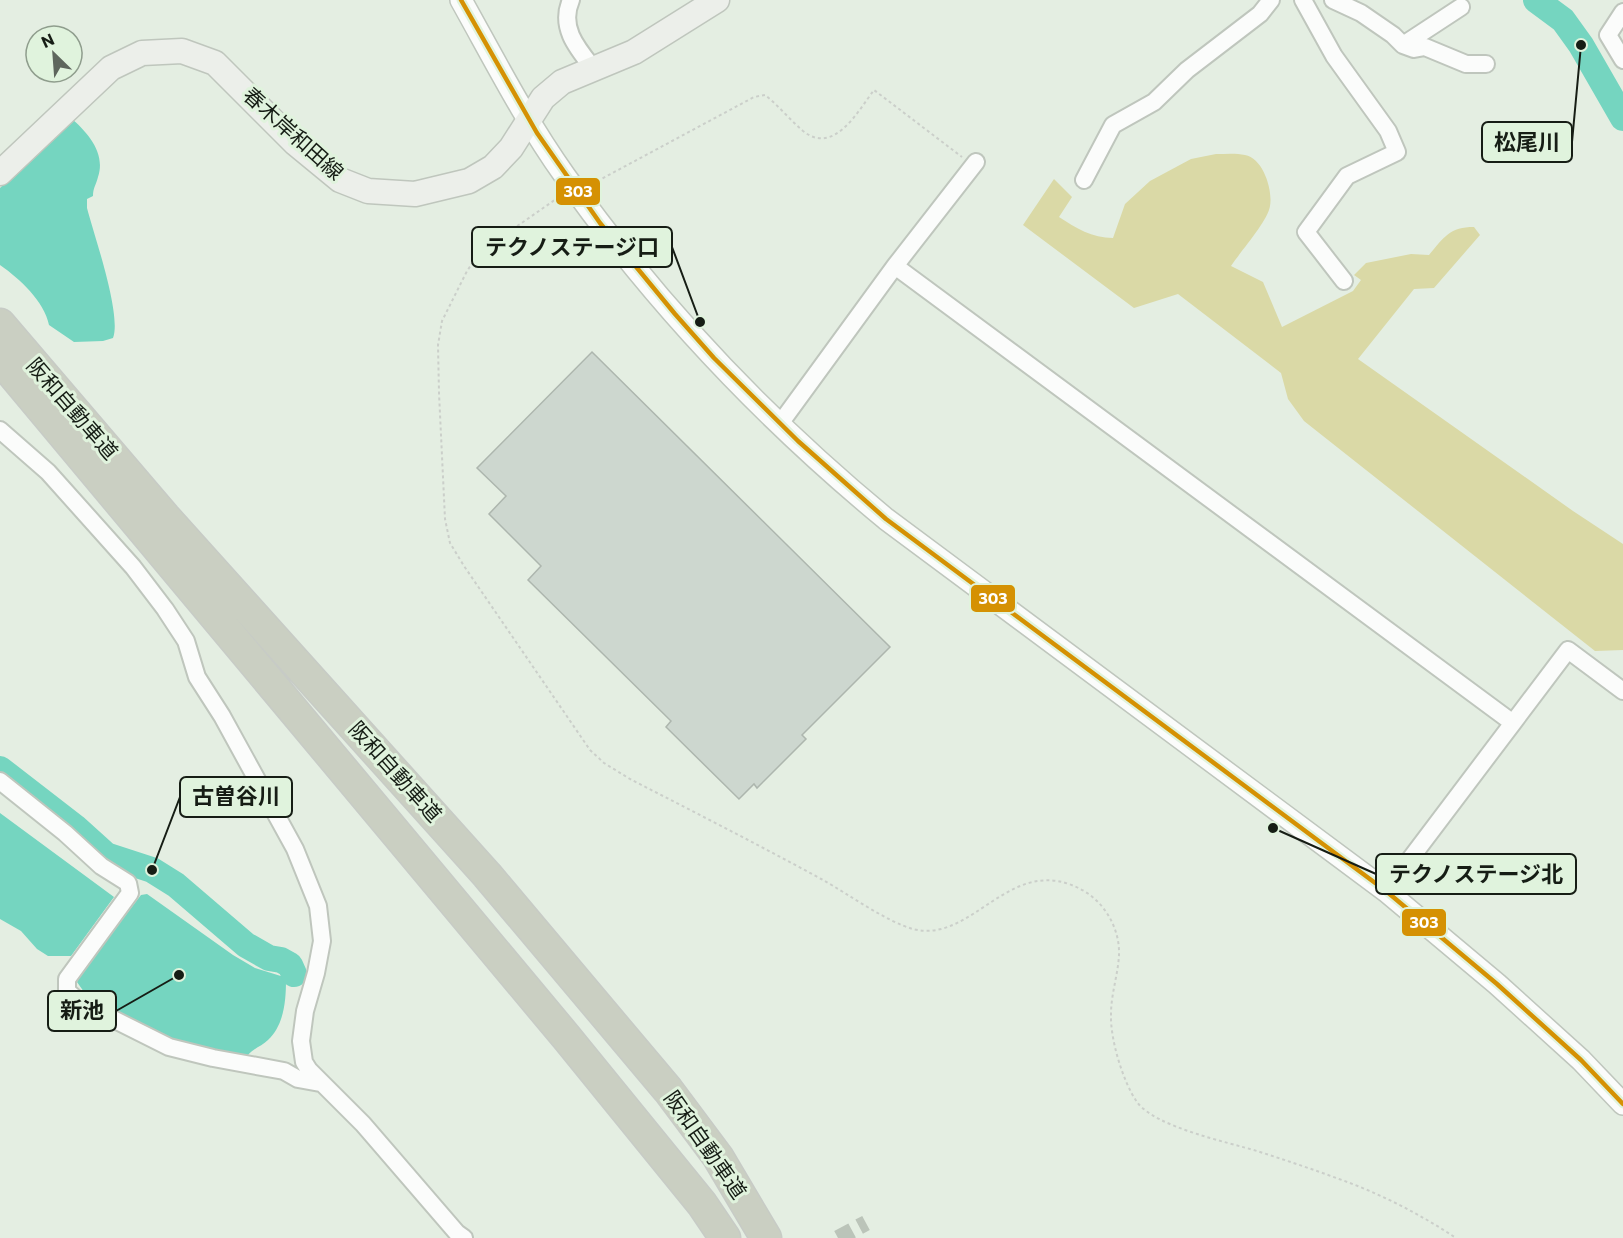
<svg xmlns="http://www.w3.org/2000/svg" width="1623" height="1238" font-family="Commissioner,'Noto Sans JP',sans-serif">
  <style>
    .green { fill: #dad9a6 }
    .water { fill: #75d5c0 }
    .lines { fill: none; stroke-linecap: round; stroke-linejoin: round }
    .river { stroke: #75d5c0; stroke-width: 26 }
    .building { fill: #cdd7cf; stroke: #adb6ae; stroke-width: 1.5 }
    .minor-tunnel { stroke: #bbc4b9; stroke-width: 16; stroke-dasharray: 16 8; stroke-linecap: butt }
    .minor-casing { stroke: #bfc6bd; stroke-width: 20 }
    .tertiary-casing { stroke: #bfc6bd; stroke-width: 24 }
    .secondary-casing { stroke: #bfc6bd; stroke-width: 27 }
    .motorway-casing { stroke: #c7cbc6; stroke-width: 33 }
    .path { stroke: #cbcfca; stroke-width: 2; stroke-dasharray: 3 3; stroke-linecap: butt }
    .minor { stroke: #fbfcfb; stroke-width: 16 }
    .tertiary { stroke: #fbfcfb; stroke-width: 21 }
    .secondary { stroke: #ecefea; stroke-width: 24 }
    .motorway { stroke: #cacfc2; stroke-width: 30 }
    .bus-1-casing { stroke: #e0f3dd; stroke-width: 9 }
    .bus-1 { stroke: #d59103; stroke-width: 4.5 }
    .labels { text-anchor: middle; stroke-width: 6; stroke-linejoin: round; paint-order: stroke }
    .street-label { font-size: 21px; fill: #161d15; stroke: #e0f3dd }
    .leader { fill: none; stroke: #161d15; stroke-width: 2 }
    .callout-dot { fill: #161d15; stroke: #e0f3dd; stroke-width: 2 }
    .callout { fill: #e0f3dd; stroke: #161d15; stroke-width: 2 }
    .callout-label { font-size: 22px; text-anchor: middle; font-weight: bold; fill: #161d15 }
    .line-badge { stroke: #e0f3dd; stroke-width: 2 }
    .badge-label { font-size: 16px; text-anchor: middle; font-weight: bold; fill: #fff }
  </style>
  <rect width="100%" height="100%" fill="#e4eee2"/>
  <!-- green -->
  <path class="green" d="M 1216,154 C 1226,154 1236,153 1245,155 C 1263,158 1273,190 1270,206 C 1268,221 1240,252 1231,266 L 1263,282 L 1282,327 L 1353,291 L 1361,280 L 1354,275 L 1366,263 L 1411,254 L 1429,255 C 1444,237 1450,227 1474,227 L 1480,235 L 1434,288 L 1414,289 L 1358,359 L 1573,511 L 1623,544 L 1623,650 L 1595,651 L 1304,421 L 1288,399 L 1281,373 L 1178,294 L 1134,308 L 1023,225 L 1054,179 L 1072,197 L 1059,217 C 1076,228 1092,238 1113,238 L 1125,204 L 1150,181 L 1191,159 Z"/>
  <!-- water -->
  <path class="water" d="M 71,118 C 88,133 106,153 98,177 C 96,185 93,188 93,196 L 87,199 L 87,208 C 94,235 122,315 113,338 L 103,341 L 74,342 L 49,325 C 44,301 20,279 0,265 L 0,188 Z
    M 0,813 L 114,897 L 71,956 L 48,956 L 37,949 L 21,931 L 0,919 Z
    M 147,894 L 233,955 L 255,968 L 284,977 L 286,980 C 286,1001 284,1025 268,1040 C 262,1046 254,1048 248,1055 L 184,1045 L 167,1039 L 91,997 L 84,992 L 77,982 L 81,973 L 141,895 Z"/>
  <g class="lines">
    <!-- river -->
    <path class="river" d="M 1536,0 L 1563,20 L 1581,45 L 1623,118
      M 0,769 L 75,827 L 106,855 L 152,870 L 176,885 L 246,945 L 269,958 L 281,960 L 290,965 L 294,974"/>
  </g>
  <!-- building -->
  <path class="building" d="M 592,352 L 890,647 L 802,735 L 806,739 L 757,788 L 754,784 L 739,799 L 666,727 L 671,721 L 528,580 L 541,566 L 489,514 L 506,496 L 477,468 Z"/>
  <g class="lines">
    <!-- minor-tunnel -->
    <path class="minor-tunnel" d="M 838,1238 L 866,1223"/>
    <!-- minor casing -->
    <g class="minor-casing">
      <path id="minor" d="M 571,0 C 559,27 577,48 593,68
        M 1303,0 L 1334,56 L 1388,131 L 1397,152 L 1347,176 L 1306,232 L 1344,281
        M 1333,0 L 1361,13 L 1393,35 L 1403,45 L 1414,49 L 1425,47 L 1466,64 L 1486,64
        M 1623,12 L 1608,35 L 1623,60
        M 1403,45 L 1461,7
        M 1084,180 L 1113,125 L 1154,102 L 1187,70 L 1260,14 L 1271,0
        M 895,266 L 1513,723
        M 779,425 L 895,266 L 976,162
        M 0,430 L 48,472 L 133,567 L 165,609 L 186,641 L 197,677 L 222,716 L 295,849 L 318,906 L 322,941 L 316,973 L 305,1011 L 301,1041 L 304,1062 L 309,1070 L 363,1124 L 457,1233 L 464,1238
        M 0,781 L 65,833 L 101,866 L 128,883 L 130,893 L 67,979 L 67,991 L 81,1003 L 169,1047 L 213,1058 L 284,1071 L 298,1079 L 320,1083
        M 1386,891 L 1568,650 L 1623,691"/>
    </g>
    <!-- tertiary casing -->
    <g class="tertiary-casing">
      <path id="tertiary" d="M 461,0 C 494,59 525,120 565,176 C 656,304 765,419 886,519 L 1386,891 L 1497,984 L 1581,1060 L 1623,1104"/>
    </g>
    <!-- secondary casing -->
    <g class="secondary-casing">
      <path id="secondary" d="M 0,173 L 111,68 L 142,53 L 182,51 L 215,63 L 295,143 L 340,180 L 368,191 L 415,194 L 469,181 L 493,167 L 511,148 L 543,98 L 562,82 L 634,52 L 717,0"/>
    </g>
    <!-- motorway casing -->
    <g class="motorway-casing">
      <path id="motorway" d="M 0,324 L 165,517 L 487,875 L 668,1090 L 718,1157 L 766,1238
        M 0,359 L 567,1038 L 702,1204 L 725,1238"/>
    </g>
    <!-- path -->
    <path class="path" d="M 592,184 L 754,97 L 765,95 C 779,106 790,120 803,131 C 834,156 858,111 874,90 L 962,157
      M 559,197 L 480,252 L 467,271 L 442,321 L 438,345 L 439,393 L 445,519 L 450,543 L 464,566 L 590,750 L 604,763 L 630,779 C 694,812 759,845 823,880 C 848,894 887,922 913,929 C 974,945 1011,849 1084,891 C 1106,904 1120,930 1119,955 C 1118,975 1111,994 1111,1014 C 1110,1039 1123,1082 1137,1102 C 1155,1127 1227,1142 1257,1151 C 1285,1160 1312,1169 1339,1179 C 1379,1193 1420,1214 1456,1238"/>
    <!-- minor -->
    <use href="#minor" class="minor"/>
    <!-- tertiary -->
    <use href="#tertiary" class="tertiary"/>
    <!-- secondary -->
    <use href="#secondary" class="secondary"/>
    <!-- motorway -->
    <use href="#motorway" class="motorway"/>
    <!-- bus-1 casing -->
    <g class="bus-1-casing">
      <path id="bus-1" d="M 461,0 L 537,133 L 600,223 L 675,314 L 714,358 L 798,441 L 886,519 L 1386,891 L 1497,984 L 1581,1060 L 1623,1104"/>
    </g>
    <!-- bus-1 -->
    <use href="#bus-1" class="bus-1"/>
  </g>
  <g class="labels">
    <!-- street labels -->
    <g class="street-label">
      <text transform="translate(293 134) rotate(42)" y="7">春木岸和田線</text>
      <text transform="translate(72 409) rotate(49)" y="7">阪和自動車道</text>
      <text transform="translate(395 772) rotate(48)" y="7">阪和自動車道</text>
      <text transform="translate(705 1145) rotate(55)" y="7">阪和自動車道</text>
    </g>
  </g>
  <!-- callouts -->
  <path class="leader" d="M1581 45L1572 142M700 322L672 247M152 870L180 797M1273 828L1376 874M179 975L116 1011"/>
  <g class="callout-dot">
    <circle cx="1581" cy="45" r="6"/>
    <circle cx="700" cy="322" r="6"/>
    <circle cx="152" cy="870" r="6"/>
    <circle cx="1273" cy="828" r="6"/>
    <circle cx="179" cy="975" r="6"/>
  </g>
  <g class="callout">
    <rect x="1482" y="122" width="90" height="40" rx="6"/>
    <rect x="472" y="227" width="200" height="40" rx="6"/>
    <rect x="180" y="777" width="112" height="40" rx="6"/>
    <rect x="1376" y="854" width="200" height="40" rx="6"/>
    <rect x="48" y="991" width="68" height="40" rx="6"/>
  </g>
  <g class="callout-label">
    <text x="1527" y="150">松尾川</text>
    <text x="572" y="255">テクノステージ口</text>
    <text x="236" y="804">古曽谷川</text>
    <text x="1476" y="882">テクノステージ北</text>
    <text x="82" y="1018">新池</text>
  </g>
  <g class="line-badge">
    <rect x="555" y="177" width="46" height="29" rx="6" fill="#d59103"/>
    <rect x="970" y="584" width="46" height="29" rx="6" fill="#d59103"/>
    <rect x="1401" y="908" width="46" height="29" rx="6" fill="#d59103"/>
  </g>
  <g class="badge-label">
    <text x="578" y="197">303</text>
    <text x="993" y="604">303</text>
    <text x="1424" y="928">303</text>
  </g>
  <!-- north arrow -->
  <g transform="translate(54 54) rotate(335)"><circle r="28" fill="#e0f3dd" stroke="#8f9d8d" stroke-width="1.5"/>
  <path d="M0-4.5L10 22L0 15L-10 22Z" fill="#5e665d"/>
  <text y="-9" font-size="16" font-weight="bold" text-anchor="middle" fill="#161d15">N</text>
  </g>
</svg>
